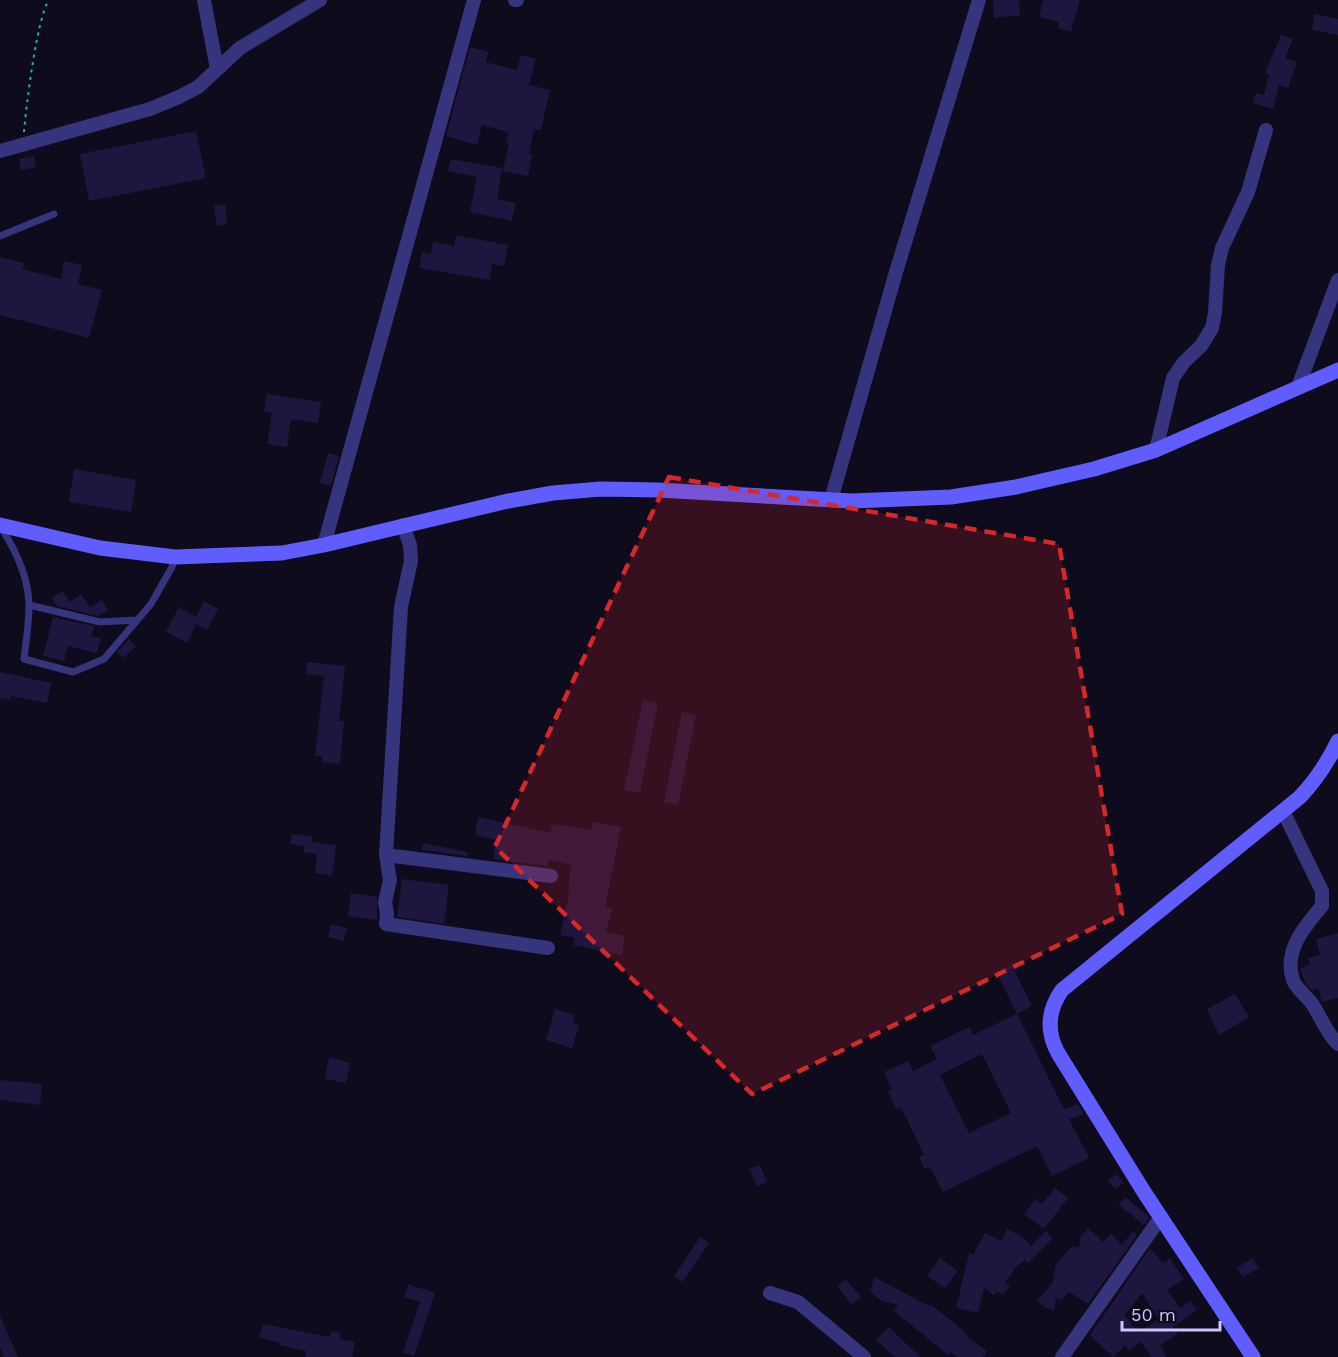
<svg xmlns="http://www.w3.org/2000/svg" width="1338" height="1357" font-family="'Work Sans',sans-serif">
  <style>
    .building { fill: #1e163e; fill-rule: evenodd }
    .lines { fill: none; stroke-linecap: round; stroke-linejoin: round }
    .path { stroke: #29b0a7; stroke-width: 2; stroke-dasharray: 3 4.5; stroke-linecap: butt }
    .lane { stroke: #36347d; stroke-width: 7 }
    .street { stroke: #36347d; stroke-width: 14 }
    .secondary { stroke: #605dff; stroke-width: 15 }
    .marked { fill: #d62828; fill-opacity: 0.2; stroke: #d62828; stroke-width: 4.5; stroke-dasharray: 12 8; stroke-linejoin: round }
  </style>
  <rect width="100%" height="100%" fill="#0e0b1c"/>
  <!-- building -->
  <path class="building" d="M 993,0 L 1019,0 L 1020,15 L 994,18 Z
    M 1043,0 L 1080,0 L 1071,32 L 1058,28 L 1059,22 L 1039,17 Z
    M 1315,14 L 1338,19 L 1338,35 L 1312,30 Z
    M 1281,35 L 1293,39 L 1285,58 L 1297,62 L 1288,88 L 1279,85 L 1273,109 L 1253,103 L 1256,93 L 1264,95 L 1269,75 L 1265,73 Z
    M 470,47 L 488,52 L 486,62 L 517,70 L 521,55 L 536,59 L 529,85 L 550,90 L 541,130 L 534,129 L 529,154 L 532,155 L 528,176 L 503,171 L 509,143 L 506,143 L 508,132 L 482,125 L 477,145 L 446,136 Z
    M 196,131 L 206,178 L 89,201 L 80,154 Z
    M 34,156 L 36,167 L 21,170 L 19,159 Z
    M 451,159 L 502,168 L 497,199 L 516,203 L 512,221 L 470,212 L 477,177 L 448,171 Z
    M 225,204 L 227,224 L 217,226 L 214,206 Z
    M 456,235 L 508,245 L 504,266 L 492,264 L 490,280 L 419,268 L 422,252 L 431,254 L 433,242 L 454,246 Z
    M 0,257 L 24,263 L 22,269 L 61,279 L 64,261 L 82,265 L 78,284 L 102,290 L 89,338 L 0,315 Z
    M 267,394 L 321,402 L 318,423 L 291,419 L 287,447 L 267,444 L 272,413 L 264,412 Z
    M 328,453 L 339,456 L 331,486 L 320,483 Z
    M 74,469 L 136,480 L 131,512 L 69,502 Z
    M 63,591 L 69,602 L 81,594 L 90,607 L 102,600 L 108,610 L 98,616 L 56,606 L 52,597 Z
    M 204,601 L 218,609 L 207,630 L 196,624 L 187,643 L 166,632 L 179,607 L 196,617 Z
    M 53,617 L 94,626 L 91,636 L 101,638 L 97,653 L 68,646 L 64,661 L 43,656 Z
    M 129,639 L 136,647 L 123,658 L 117,652 Z
    M 307,662 L 345,666 L 339,721 L 344,721 L 340,764 L 322,762 L 322,756 L 315,756 L 324,676 L 306,674 Z
    M 0,672 L 51,683 L 47,703 L 11,696 L 10,700 L 0,698 Z
    M 643,700 L 658,703 L 640,793 L 624,790 Z
    M 682,712 L 696,715 L 678,805 L 664,802 Z
    M 478,817 L 550,833 L 552,824 L 592,830 L 593,822 L 621,827 L 605,907 L 612,908 L 606,932 L 625,936 L 622,955 L 573,945 L 575,938 L 560,935 L 570,891 L 568,891 L 571,865 L 549,860 L 548,866 L 493,859 L 496,840 L 475,835 Z
    M 292,834 L 313,836 L 312,842 L 336,845 L 332,876 L 315,873 L 317,854 L 303,852 L 304,846 L 290,844 Z
    M 423,843 L 468,852 L 467,856 L 422,850 Z
    M 402,879 L 449,885 L 444,924 L 397,917 Z
    M 351,893 L 377,897 L 377,920 L 348,916 Z
    M 331,924 L 347,928 L 344,941 L 328,937 Z
    M 1338,933 L 1338,998 L 1322,1002 L 1318,988 L 1312,990 L 1306,984 L 1300,969 L 1310,965 L 1308,958 L 1320,955 L 1316,939 Z
    M 1012,966 L 1032,1006 L 1017,1014 L 997,973 Z
    M 1235,994 L 1249,1017 L 1219,1035 L 1207,1009 Z
    M 555,1009 L 575,1015 L 573,1023 L 579,1025 L 572,1048 L 546,1040 Z
    M 1017,1014 L 1064,1109 L 1078,1104 L 1084,1114 L 1069,1119 L 1089,1158 L 1052,1176 L 1037,1146 L 943,1192 L 930,1167 L 925,1169 L 919,1157 L 924,1155 L 901,1107 L 896,1109 L 888,1091 L 892,1090 L 884,1072 L 908,1061 L 913,1071 L 937,1059 L 930,1046 L 969,1027 L 973,1035 ZM 982,1054 L 1011,1113 L 969,1133 L 940,1075 Z
    M 329,1057 L 350,1063 L 346,1083 L 325,1079 Z
    M 0,1080 L 42,1084 L 40,1105 L 0,1100 Z
    M 760,1165 L 767,1182 L 757,1186 L 749,1169 Z
    M 1117,1174 L 1124,1183 L 1115,1189 L 1108,1181 Z
    M 1055,1188 L 1068,1198 L 1044,1229 L 1024,1214 L 1036,1199 L 1042,1204 Z
    M 1125,1197 L 1147,1215 L 1149,1218 L 1144,1225 L 1119,1205 Z
    M 1088,1228 L 1103,1242 L 1111,1234 L 1122,1245 L 1133,1231 L 1137,1235 L 1088,1304 L 1069,1292 L 1062,1300 L 1056,1298 L 1054,1310 L 1045,1308 L 1037,1301 L 1052,1284 L 1056,1264 L 1072,1246 L 1079,1248 L 1081,1236 Z
    M 1007,1229 L 1023,1237 L 1031,1246 L 1046,1231 L 1053,1238 L 1028,1263 L 1025,1260 L 1016,1267 L 1005,1283 L 1010,1286 L 1003,1295 L 997,1291 L 994,1295 L 984,1288 L 978,1313 L 956,1308 L 969,1253 L 973,1255 L 985,1233 L 1001,1241 Z
    M 700,1237 L 709,1243 L 683,1282 L 674,1276 Z
    M 1150,1248 L 1163,1263 L 1170,1258 L 1184,1279 L 1167,1290 L 1180,1308 L 1190,1301 L 1197,1310 L 1173,1327 L 1178,1333 L 1160,1346 L 1167,1357 L 1152,1357 L 1141,1342 L 1129,1350 L 1125,1345 L 1113,1357 L 1090,1335 ZM 1142,1293 L 1159,1319 L 1138,1333 L 1125,1315 Z
    M 940,1258 L 958,1271 L 945,1288 L 927,1276 Z
    M 1252,1258 L 1259,1268 L 1243,1277 L 1237,1268 Z
    M 874,1277 L 929,1306 L 930,1304 L 953,1322 L 967,1334 L 966,1336 L 987,1351 L 983,1357 L 957,1357 L 951,1352 L 948,1355 L 894,1311 L 898,1305 L 882,1301 L 870,1292 Z
    M 846,1279 L 861,1297 L 852,1305 L 837,1286 Z
    M 408,1284 L 435,1293 L 414,1356 L 403,1352 L 420,1302 L 404,1297 Z
    M 0,1316 L 18,1357 L 4,1357 L 0,1347 Z
    M 263,1324 L 330,1337 L 331,1331 L 341,1333 L 340,1339 L 355,1342 L 352,1357 L 306,1357 L 306,1351 L 279,1345 L 280,1343 L 259,1337 Z
    M 889,1327 L 920,1357 L 895,1357 L 876,1340 Z"/>
  <g class="lines">
    <!-- path -->
    <path class="path" d="M 24,132 C 26,107 37,17 49,0"/>
    <!-- lane -->
    <path class="lane" d="M 0,236 L 54,214
      M 0,526 C 15,549 29,578 29,606 C 29,624 26,641 24,659 L 73,672 L 104,659 L 151,604 L 172,567 L 175,557
      M 29,605 L 100,622 L 137,620"/>
    <!-- street -->
    <path class="street" d="M 204,0 L 217,69
      M 515,0 L 517,0
      M 0,151 L 150,109 L 179,97 L 198,87 L 240,48 L 320,0
      M 1298,387 L 1338,280
      M 1156,450 L 1173,378 L 1184,362 L 1201,346 L 1212,328 L 1215,313 L 1218,265 L 1222,248 L 1248,192 L 1266,130
      M 831,500 L 896,272 L 979,0
      M 403,525 L 410,545 L 411,561 L 401,607 L 386,855 L 551,876
      M 324,545 L 474,0
      M 1283,811 L 1322,891 L 1322,906 C 1305,926 1283,951 1293,980 C 1296,989 1308,997 1313,1005 C 1321,1018 1328,1035 1338,1044
      M 386,855 L 390,880 L 385,902 L 387,914 L 386,924 L 548,948
      M 770,1293 L 798,1302 L 864,1357
      M 1062,1357 L 1161,1217"/>
    <!-- secondary -->
    <path class="secondary" d="M 0,525 L 100,548 L 175,557 L 282,553 L 324,545 L 508,501 L 553,493 L 601,489 L 658,490 L 852,501 L 951,497 L 1016,487 L 1094,469 L 1156,450 L 1338,370
      M 1253,1357 L 1144,1192 L 1058,1053 C 1046,1031 1048,1010 1062,990 L 1300,797 C 1316,780 1328,762 1338,741"/>
  </g>
  <!-- marked area -->
  <path class="marked" d="M 669,477 L 1059,544 L 1122,914 L 752,1094 L 495,847 Z"/>
  <!-- scale -->
  <path d="M1122 1321v9h98v-9" fill="none" stroke="#ccc6ff" stroke-width="3"/>
  <text x="1131" y="1321" font-size="18" fill="#ccc6ff" stroke="#0e0b1c" stroke-width="4.5" paint-order="stroke">50 m</text>
</svg>
